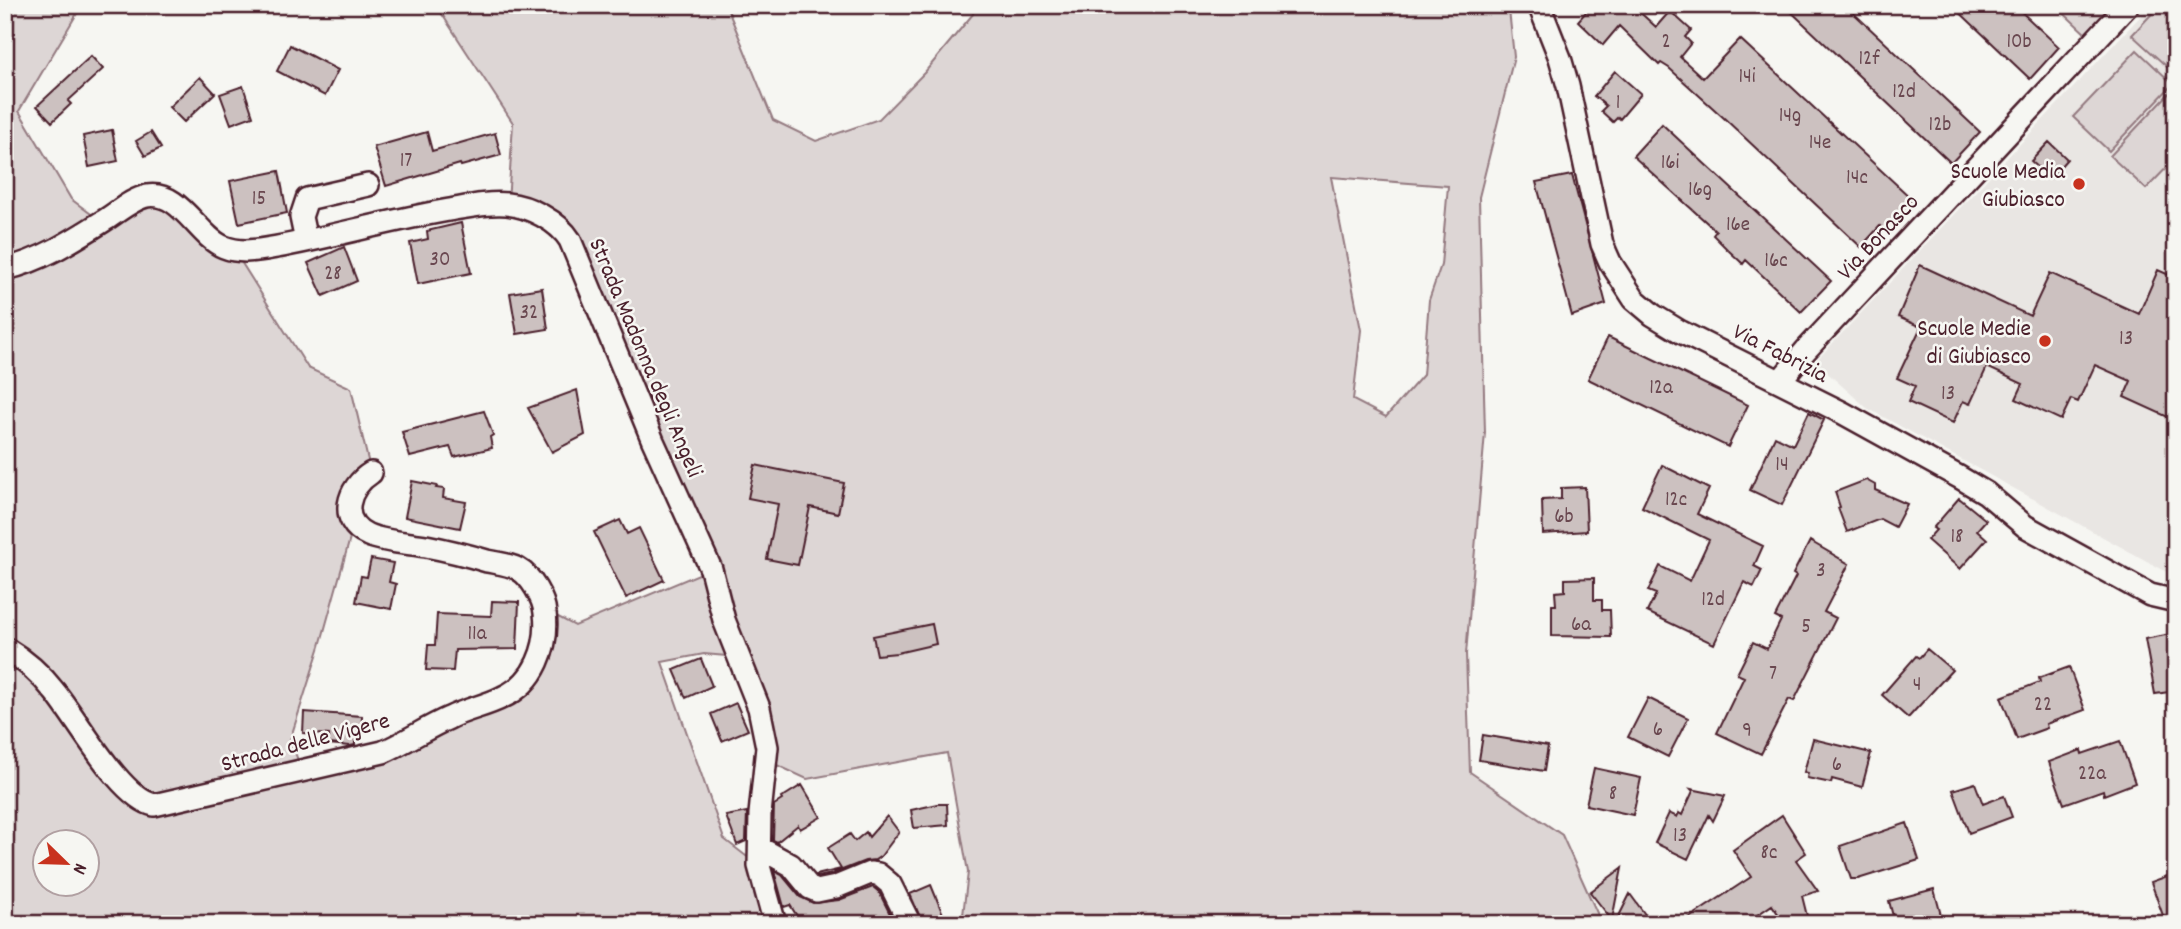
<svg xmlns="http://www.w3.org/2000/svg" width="2181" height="929" font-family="Dekko,sans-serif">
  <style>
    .built { fill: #e9e6e3 }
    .green { fill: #ddd6d5; stroke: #947a80; stroke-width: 2; fill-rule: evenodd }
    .building { fill: #ccc1c0; stroke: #4a1f2b; stroke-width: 2 }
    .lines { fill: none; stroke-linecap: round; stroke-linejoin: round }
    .minor-casing { stroke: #4a1f2b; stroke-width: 26 }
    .minor { stroke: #f6f6f2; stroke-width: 21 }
    .poi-dot { fill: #c8321e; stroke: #f6f6f2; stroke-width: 2.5 }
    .labels { text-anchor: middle; stroke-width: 5; stroke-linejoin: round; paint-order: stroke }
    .number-label { font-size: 21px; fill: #6a4850 }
    .poi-label { font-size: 24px; fill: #4a1f2b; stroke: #f6f6f2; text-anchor: end }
    .street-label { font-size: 24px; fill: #4a1f2b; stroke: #f6f6f2 }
  </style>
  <rect width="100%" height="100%" fill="#f6f6f2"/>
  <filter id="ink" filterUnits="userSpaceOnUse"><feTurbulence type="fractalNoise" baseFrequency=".0143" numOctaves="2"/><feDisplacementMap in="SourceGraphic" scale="14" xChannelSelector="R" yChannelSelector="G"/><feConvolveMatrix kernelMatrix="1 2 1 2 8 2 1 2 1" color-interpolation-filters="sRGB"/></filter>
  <g filter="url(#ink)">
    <!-- built -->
    <path class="built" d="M 2151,5 L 2176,5 L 2176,577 L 1867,408 L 1815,362 Z"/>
    <!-- green -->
    <path class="green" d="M 5,5 L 82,5 L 19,111 L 71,199 L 102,222 L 145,196 L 233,249 L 308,368 L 351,388 L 371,473 L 362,478 L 354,524 L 320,646 L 290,740 L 302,770 L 364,757 L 521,686 L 545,610 L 575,626 L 711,569 L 570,240 L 508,204 L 513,123 L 436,5 L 726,5 L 773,120 L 816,141 L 879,119 L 925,72 L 973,14 L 975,5 L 1502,5 L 1509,10 L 1514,57 L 1479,197 L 1485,433 L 1466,654 L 1470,772 L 1562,835 L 1602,924 L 962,924 L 968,872 L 947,753 L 807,779 L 766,760 L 738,657 L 704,654 L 662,662 L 724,839 L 759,866 L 775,924 L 5,924 ZM 1331,177 L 1448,186 L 1441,265 L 1429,300 L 1423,375 L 1386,417 L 1353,400 L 1361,330 ZM 46,842 L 88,842 L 88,884 L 46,884 Z
      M 2055,5 L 2113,5 L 2088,36 Z
      M 2160,5 L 2176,5 L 2176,75 L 2132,35 Z
      M 2137,50 L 2173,84 L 2109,151 L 2073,117 Z
      M 2174,88 L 2176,158 L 2146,189 L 2110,156 Z"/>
    <!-- building -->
    <path class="building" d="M 1592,5 L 1632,5 L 1656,27 L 1670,11 L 1691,30 L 1685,37 L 1691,43 L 1680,57 L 1703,78 L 1740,39 L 1912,199 L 1884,230 L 1880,226 L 1861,247 L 1725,119 L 1669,68 L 1661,63 L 1659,65 L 1619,26 L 1603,45 L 1578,21 Z
      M 1784,5 L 1845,5 L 1980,132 L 1951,163 Z
      M 1952,5 L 2014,5 L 2059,47 L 2030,79 Z
      M 290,45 L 338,70 L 325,96 L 277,71 Z
      M 91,56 L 103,69 L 68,101 L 71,104 L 52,122 L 37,106 Z
      M 1615,71 L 1641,94 L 1620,119 L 1618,117 L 1613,122 L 1601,111 L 1606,106 L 1594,96 Z
      M 200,77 L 215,93 L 184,122 L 169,107 Z
      M 243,86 L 253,116 L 231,124 L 220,94 Z
      M 1662,124 L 1831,281 L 1801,312 L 1746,260 L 1743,264 L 1728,250 L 1713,235 L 1716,231 L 1633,156 Z
      M 112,130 L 118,161 L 89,167 L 83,136 Z
      M 151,132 L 161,148 L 145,156 L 136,141 Z
      M 427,132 L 432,151 L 495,133 L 501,155 L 461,166 L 460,164 L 386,186 L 374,147 Z
      M 2049,142 L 2067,159 L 2050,178 L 2031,161 Z
      M 279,171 L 287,213 L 239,223 L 230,181 Z
      M 1572,175 L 1606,304 L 1572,316 L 1536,182 Z
      M 461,223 L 471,273 L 418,284 L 410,243 L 428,239 L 427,231 Z
      M 344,247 L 357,281 L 323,296 L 308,263 Z
      M 1920,265 L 2030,316 L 2050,273 L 2139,314 L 2158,270 L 2176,278 L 2176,405 L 2170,418 L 2124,397 L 2131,381 L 2095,365 L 2078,402 L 2071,399 L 2061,420 L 2016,399 L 2023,384 L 1987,367 L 1970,404 L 1963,401 L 1953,423 L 1908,402 L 1915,386 L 1897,378 L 1921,327 L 1898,317 Z
      M 542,288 L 548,329 L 517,334 L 510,293 Z
      M 1608,337 L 1748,405 L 1728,447 L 1588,379 Z
      M 577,390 L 585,435 L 552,452 L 528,408 Z
      M 484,411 L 493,435 L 490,437 L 492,448 L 454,457 L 450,447 L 410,457 L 402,432 Z
      M 1809,412 L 1824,420 L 1782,505 L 1750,490 L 1775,436 L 1793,445 Z
      M 755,465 L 844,483 L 838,513 L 810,507 L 798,565 L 767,559 L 778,504 L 748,498 Z
      M 1662,465 L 1709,489 L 1697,514 L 1763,546 L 1754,566 L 1762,570 L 1754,587 L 1744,582 L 1714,644 L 1647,612 L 1656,594 L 1648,591 L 1660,566 L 1690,581 L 1709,540 L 1642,507 Z
      M 1866,480 L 1875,485 L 1875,490 L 1907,504 L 1895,527 L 1880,519 L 1847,532 L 1838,508 L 1840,507 L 1835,492 Z
      M 412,481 L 437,486 L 436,488 L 444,489 L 443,498 L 466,502 L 460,528 L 405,517 Z
      M 1585,487 L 1587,531 L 1543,534 L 1542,500 L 1561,499 L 1561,488 Z
      M 1959,498 L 1986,520 L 1977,530 L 1987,539 L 1960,569 L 1927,540 L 1936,530 L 1933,528 Z
      M 620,520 L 627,534 L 639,528 L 664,580 L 626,598 L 594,532 Z
      M 1810,541 L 1849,564 L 1824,612 L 1836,618 L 1794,701 L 1789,699 L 1761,754 L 1717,733 L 1744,677 L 1737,674 L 1753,642 L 1767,649 L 1781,620 L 1775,617 L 1796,576 L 1793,574 Z
      M 371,559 L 393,563 L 389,582 L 396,584 L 391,609 L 356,602 L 361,576 L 367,577 Z
      M 1594,578 L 1594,600 L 1602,600 L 1602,610 L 1610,610 L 1611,637 L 1552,636 L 1552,605 L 1556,605 L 1555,592 L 1565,591 L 1565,579 Z
      M 492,601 L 519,602 L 517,649 L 455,650 L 453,671 L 426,670 L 428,645 L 435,645 L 437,614 L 491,616 Z
      M 932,624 L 936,644 L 897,653 L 877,655 L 873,636 Z
      M 2176,633 L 2176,691 L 2155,694 L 2145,639 Z
      M 1927,649 L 1952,670 L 1908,718 L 1882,695 L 1916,656 L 1919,658 Z
      M 701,659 L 712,686 L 686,698 L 674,670 Z
      M 2069,667 L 2085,710 L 2046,724 L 2047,728 L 2017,739 L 2001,697 L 2040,682 L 2039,678 Z
      M 1648,698 L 1688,718 L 1668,757 L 1628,737 Z
      M 736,703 L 748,730 L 722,741 L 711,714 Z
      M 304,712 L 362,716 L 361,737 L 355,737 L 355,745 L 350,746 L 329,744 L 329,735 L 303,733 Z
      M 1483,735 L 1548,746 L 1544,771 L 1479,760 Z
      M 1813,739 L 1871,753 L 1862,787 L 1832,779 L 1831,783 L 1807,778 L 1808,773 L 1804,772 Z
      M 2120,741 L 2135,783 L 2104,795 L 2103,790 L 2064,804 L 2049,762 L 2081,750 L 2082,754 Z
      M 1594,768 L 1641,778 L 1633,815 L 1586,805 Z
      M 1975,783 L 1983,804 L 2004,796 L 2012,817 L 1969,833 L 1953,790 Z
      M 802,785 L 821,817 L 800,829 L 798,825 L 777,842 L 773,840 L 774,805 L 782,800 L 781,798 Z
      M 1691,789 L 1725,796 L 1713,821 L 1709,815 L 1688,859 L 1655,843 L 1669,813 L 1677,817 L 1679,813 L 1682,815 L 1693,791 Z
      M 938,804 L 947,804 L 948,825 L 914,828 L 911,810 Z
      M 747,812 L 746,841 L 737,845 L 726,816 Z
      M 1782,815 L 1806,853 L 1796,860 L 1818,891 L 1802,896 L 1809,924 L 1785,924 L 1772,905 L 1744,924 L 1680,924 L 1751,877 L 1733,850 Z
      M 887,816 L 899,832 L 881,856 L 875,860 L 865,861 L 832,874 L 818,877 L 816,875 L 841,869 L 828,848 L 850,834 L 855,841 L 866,832 L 869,837 Z
      M 1907,823 L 1919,860 L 1858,879 L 1851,879 L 1840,846 Z
      M 1622,868 L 1612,920 L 1590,892 Z
      M 774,871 L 782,875 L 800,897 L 813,903 L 839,900 L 873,887 L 879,892 L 895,924 L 802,924 L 790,905 L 784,907 Z
      M 2176,873 L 2176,924 L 2166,924 L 2151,882 Z
      M 931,885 L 947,924 L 923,924 L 910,894 Z
      M 1934,889 L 1942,919 L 1925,924 L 1895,924 L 1889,901 Z
      M 1630,894 L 1652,924 L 1615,924 Z"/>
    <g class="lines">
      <!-- minor casing -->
      <g class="minor-casing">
        <path id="minor" d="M 1539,5 L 1560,58 L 1568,86 L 1602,244 L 1610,262 L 1634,299 L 1653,315 L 1681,332 L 1843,413 L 1959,477 L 1986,493 L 2025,526 L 2150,595 L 2176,601
          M 306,241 L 301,217 L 307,199 L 368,185
          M 5,269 C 41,261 75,239 105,220 C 118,212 132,199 147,196 C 180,190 197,236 224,247 C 241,254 260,250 277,247 C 335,236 391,220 449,210 C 467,207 488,202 507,204 C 529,206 558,221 570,240 L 653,441 L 711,569 L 724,620 L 759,708 L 767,747 L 760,814 L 759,866 L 775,924
          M 1780,381 L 1806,350 L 2128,5
          M 5,648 C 25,660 40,673 54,691 C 77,718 120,798 154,805 L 383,752 C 406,742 426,728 449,718 C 466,709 486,706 503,697 C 535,683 549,646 545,613 C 544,599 531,576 518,569 C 509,564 497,563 487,561 C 467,555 447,550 426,546 C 407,543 385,542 368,535 C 337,521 348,487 371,473
          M 760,848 L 791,865 L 810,888 L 817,891 L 836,887 L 870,873 L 878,874 L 890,884 L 910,924"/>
      </g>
      <!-- minor -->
      <use href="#minor" class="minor"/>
    </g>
  </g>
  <!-- markers -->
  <g class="poi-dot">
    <circle cx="2079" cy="184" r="7"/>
    <circle cx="2045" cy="341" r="7"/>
  </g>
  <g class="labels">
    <!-- number labels -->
    <g class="number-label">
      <text x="1666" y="47">2</text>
      <text x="2019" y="47">10b</text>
      <text x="1869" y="64">12f</text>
      <text x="1747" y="82">14i</text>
      <text x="1904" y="97">12d</text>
      <text x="1618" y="108">1</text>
      <text x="1790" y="121">14g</text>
      <text x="1940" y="130">12b</text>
      <text x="1820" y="148">14e</text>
      <text x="406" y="166">17</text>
      <text x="1670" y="168">16i</text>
      <text x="1857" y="183">14c</text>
      <text x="1700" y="195">16g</text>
      <text x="259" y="204">15</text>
      <text x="1738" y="230">16e</text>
      <text x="440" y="265">30</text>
      <text x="1776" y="266">16c</text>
      <text x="333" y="279">28</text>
      <text x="529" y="318">32</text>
      <text x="2126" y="344">13</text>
      <text x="1661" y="393">12a</text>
      <text x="1948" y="399">13</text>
      <text x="1782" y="470">14</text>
      <text x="1676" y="505">12c</text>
      <text x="1564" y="522">6b</text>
      <text x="1957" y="542">18</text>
      <text x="1821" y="576">3</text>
      <text x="1713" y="605">12d</text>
      <text x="1581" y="630">6a</text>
      <text x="1806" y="632">5</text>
      <text x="477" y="639">11a</text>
      <text x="1773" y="679">7</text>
      <text x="1917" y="690">4</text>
      <text x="2043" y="710">22</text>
      <text x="1658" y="735">6</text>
      <text x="1747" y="736">9</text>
      <text x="1837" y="770">6</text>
      <text x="2092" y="779">22a</text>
      <text x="1613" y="799">8</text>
      <text x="1680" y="841">13</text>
      <text x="1769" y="858">8c</text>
    </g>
    <!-- poi labels -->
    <g class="poi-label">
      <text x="2065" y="178">Scuole Media<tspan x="2065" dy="28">Giubiasco</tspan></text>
      <text x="2031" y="335">Scuole Medie<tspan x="2031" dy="28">di Giubiasco</tspan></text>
    </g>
    <!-- street labels -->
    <g class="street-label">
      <text transform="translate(1877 236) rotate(-47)" y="8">Via Bonasco</text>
      <text transform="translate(1781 352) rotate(27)" y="8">Via Fabrizia</text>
      <text transform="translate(647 357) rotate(67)" y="8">Strada Madonna degli Angeli</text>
      <text transform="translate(305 741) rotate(-15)" y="8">Strada delle Vigere</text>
    </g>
  </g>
  <!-- margin -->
  <rect width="2181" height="929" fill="none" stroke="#f6f6f2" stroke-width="28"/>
  <rect x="14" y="14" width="2153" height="901" fill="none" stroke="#4a1f2b" stroke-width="2.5" filter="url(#ink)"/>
  <!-- north arrow -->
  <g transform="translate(66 863) rotate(113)"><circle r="33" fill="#f6f6f2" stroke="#b1a0a2" stroke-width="2"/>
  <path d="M0-5L12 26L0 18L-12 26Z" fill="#c8321e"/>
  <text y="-10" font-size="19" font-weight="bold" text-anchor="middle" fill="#4a1f2b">N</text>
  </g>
</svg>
